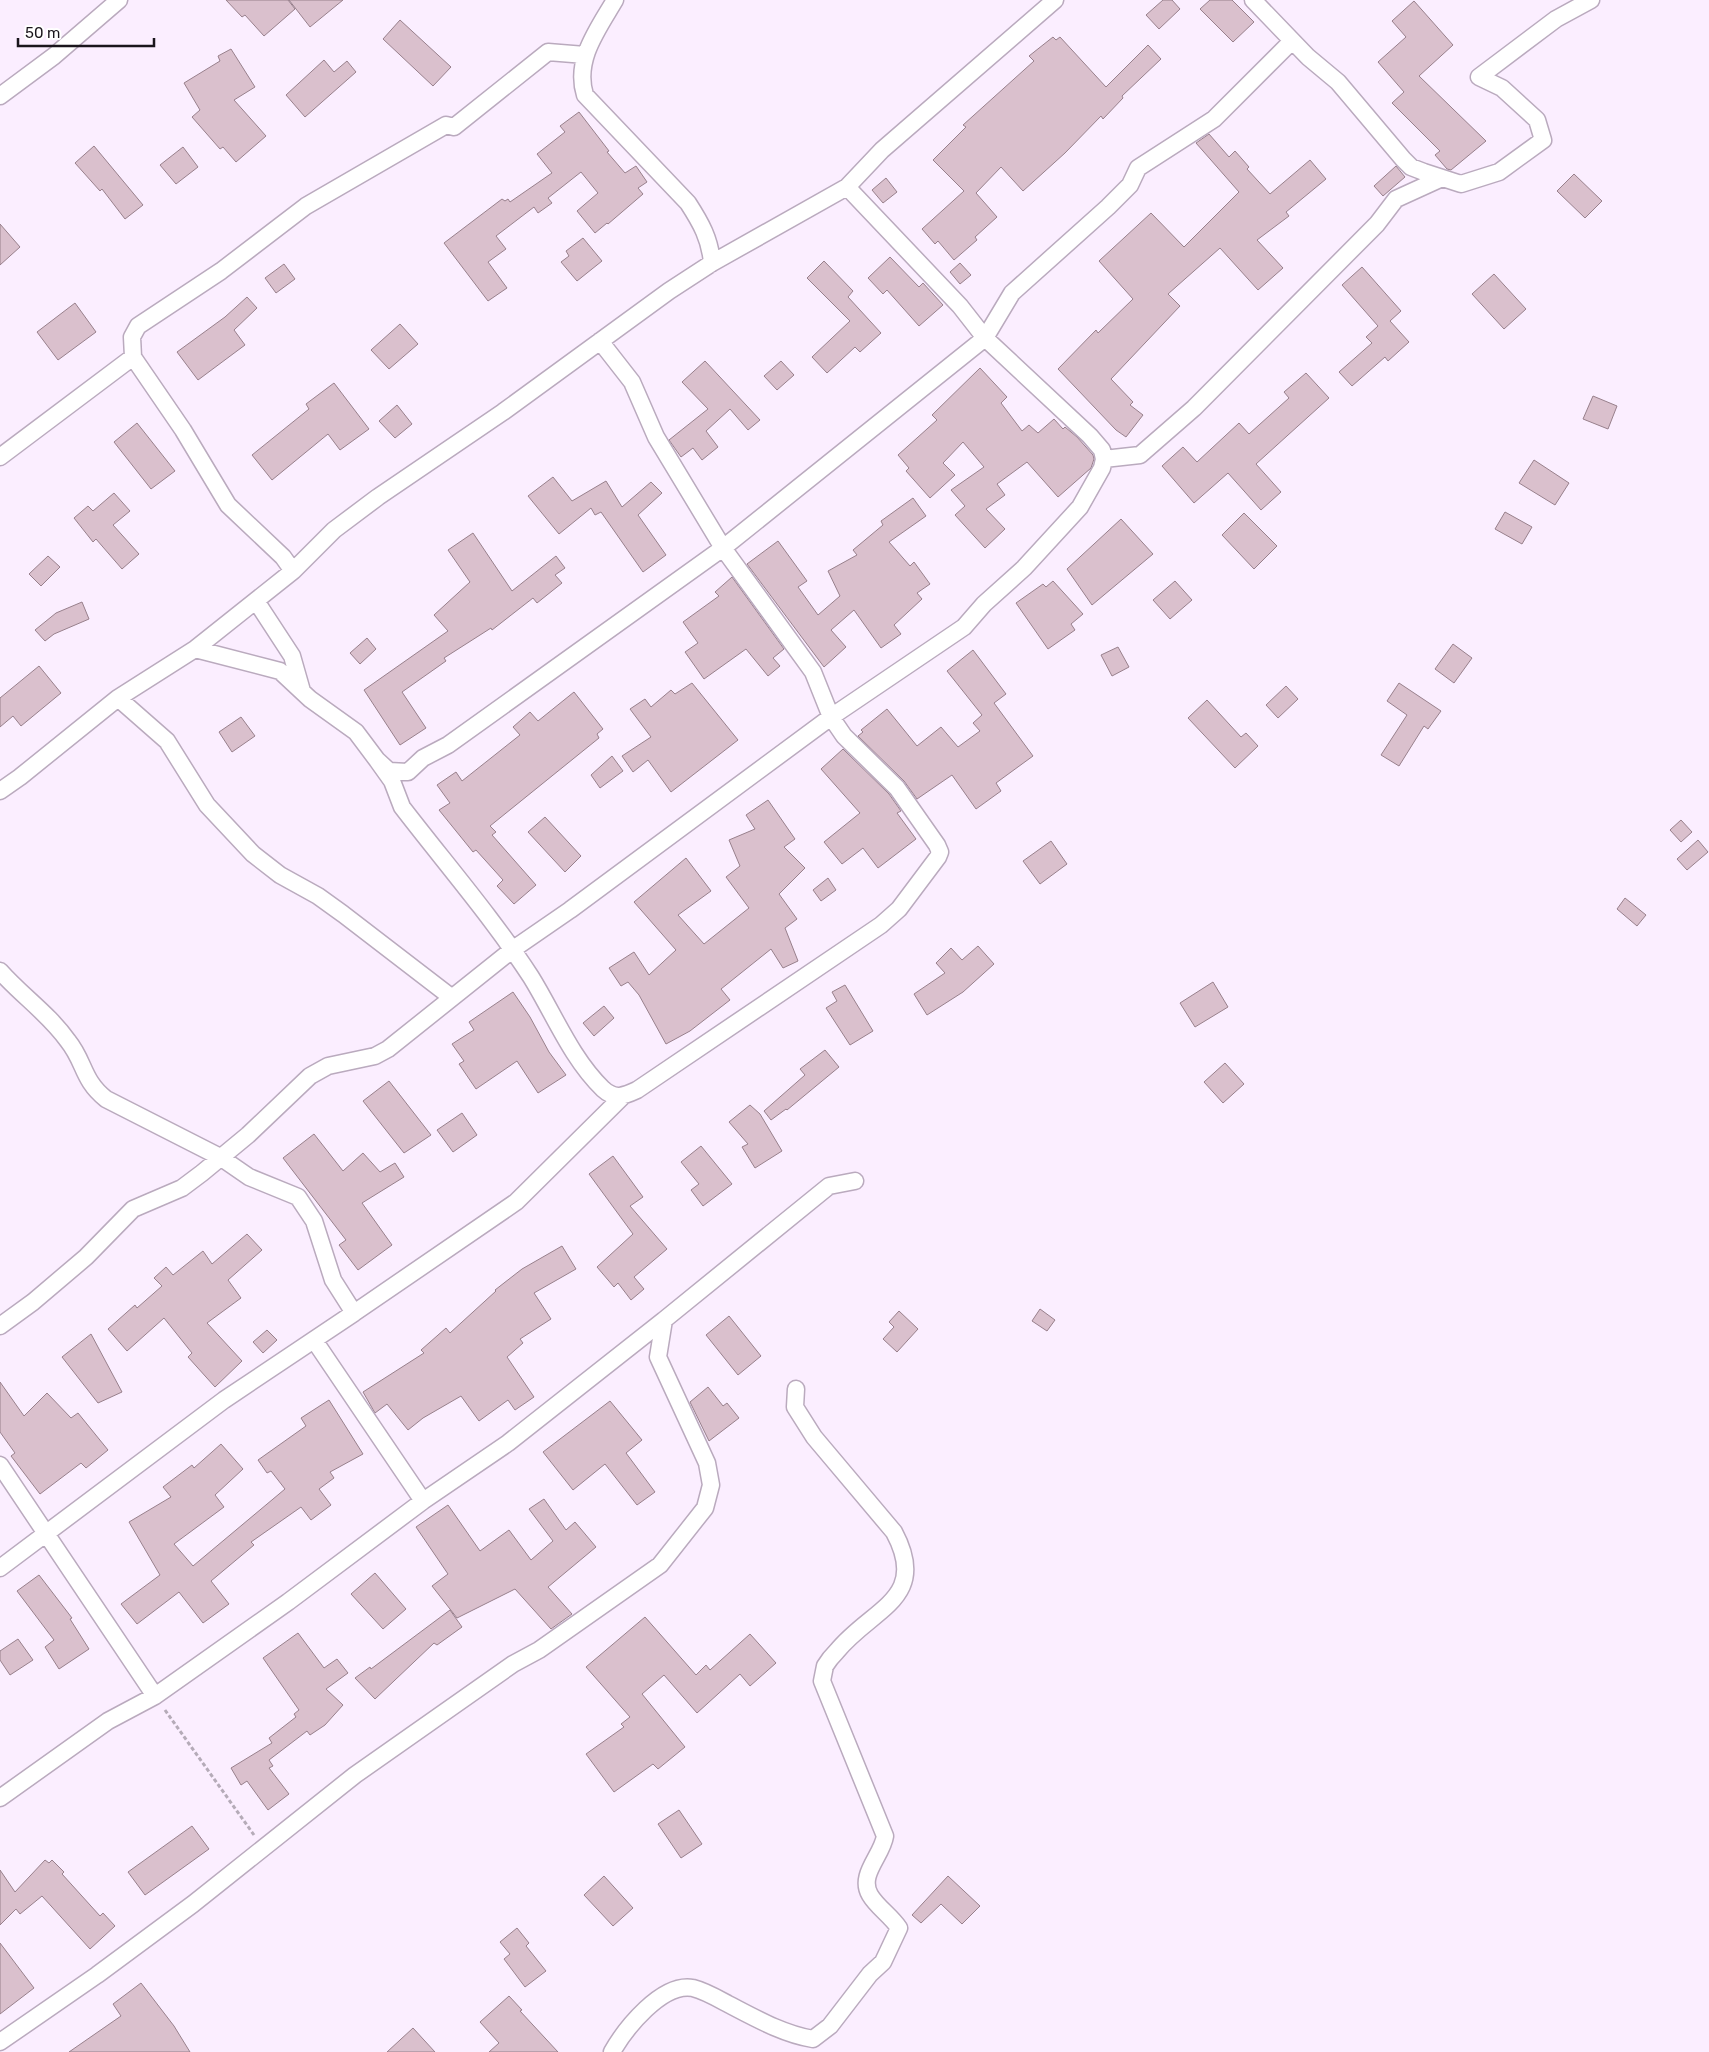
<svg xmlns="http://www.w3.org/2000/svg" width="1709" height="2052" font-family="Rubik,sans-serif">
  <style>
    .building { fill: #dac0cd; stroke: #98808c }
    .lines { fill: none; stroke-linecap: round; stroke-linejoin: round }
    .street-casing { stroke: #baaabe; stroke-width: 19 }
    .path { stroke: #b5abb8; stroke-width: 3; stroke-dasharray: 4 2.5; stroke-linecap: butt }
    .street { stroke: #fff; stroke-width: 16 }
  </style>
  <rect width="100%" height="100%" fill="#fbeeff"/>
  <!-- building -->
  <path class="building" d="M 226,0 L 288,0 L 295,9 L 264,36 L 245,15 L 242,17 Z
    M 289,0 L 343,0 L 310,27 Z
    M 1163,0 L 1172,0 L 1180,9 L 1159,29 L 1146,15 Z
    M 1210,0 L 1232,0 L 1254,22 L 1233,42 L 1200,9 Z
    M 1414,1 L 1453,45 L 1419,76 L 1486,141 L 1451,170 L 1447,169 L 1435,155 L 1440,151 L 1392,103 L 1404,92 L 1378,62 L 1406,37 L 1392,21 Z
    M 400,20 L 451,67 L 433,86 L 383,39 Z
    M 1053,37 L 1056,40 L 1060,37 L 1106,87 L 1148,45 L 1161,59 L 1122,96 L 1123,98 L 1103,119 L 1101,116 L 1065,153 L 1023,191 L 1001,167 L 976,193 L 997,217 L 975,237 L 977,240 L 954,260 L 938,241 L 935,244 L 922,229 L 964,191 L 933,160 L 966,127 L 963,125 L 1034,61 L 1029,56 Z
    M 231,49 L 255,87 L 234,100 L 266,136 L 236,162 L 223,147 L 220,149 L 192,117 L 200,110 L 184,83 L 220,61 L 218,56 Z
    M 324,60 L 334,72 L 347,61 L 356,72 L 305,117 L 286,95 Z
    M 579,112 L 609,151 L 607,152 L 625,173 L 636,166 L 647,182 L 638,188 L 643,194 L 608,224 L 607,223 L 595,233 L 577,211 L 598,193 L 581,172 L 548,198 L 552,203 L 538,213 L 534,207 L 496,236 L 506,249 L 488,262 L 507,288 L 488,301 L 444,243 L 502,199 L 505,201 L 508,199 L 510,202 L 552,173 L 537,154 L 565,132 L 560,126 Z
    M 1209,134 L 1229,157 L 1235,151 L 1249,167 L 1247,169 L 1270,194 L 1310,160 L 1326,179 L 1286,212 L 1289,216 L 1257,240 L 1283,268 L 1258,290 L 1220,248 L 1168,294 L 1180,306 L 1111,379 L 1133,402 L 1130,405 L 1143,415 L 1126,437 L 1116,430 L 1058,369 L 1096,330 L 1098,333 L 1133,299 L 1099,261 L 1151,213 L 1184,247 L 1239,192 L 1196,143 Z
    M 94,146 L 143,205 L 125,219 L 102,189 L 100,191 L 75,163 Z
    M 183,147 L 198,167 L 176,184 L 160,165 Z
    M 1396,166 L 1405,177 L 1383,196 L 1374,186 Z
    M 1574,174 L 1602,201 L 1585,218 L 1557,191 Z
    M 886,178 L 897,192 L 883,203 L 872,190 Z
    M 0,224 L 20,247 L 0,265 Z
    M 583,238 L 602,261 L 577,281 L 561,262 L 569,256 L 566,251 Z
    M 890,257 L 919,287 L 923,283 L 943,305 L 919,326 L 887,290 L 883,294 L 868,278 Z
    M 824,261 L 853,291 L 848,297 L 881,333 L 860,352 L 855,347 L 827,373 L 812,357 L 850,321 L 807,278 Z
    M 960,263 L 971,275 L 960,284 L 950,272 Z
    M 284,264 L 295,279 L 276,293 L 265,278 Z
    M 1362,267 L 1401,311 L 1390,321 L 1409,342 L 1388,361 L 1385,357 L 1352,386 L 1339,372 L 1372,343 L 1366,337 L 1378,326 L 1342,285 Z
    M 1494,274 L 1526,309 L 1504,329 L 1472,294 Z
    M 247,297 L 257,308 L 234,330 L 245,345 L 198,380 L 177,352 L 225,317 Z
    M 75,303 L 96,332 L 58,360 L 37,332 Z
    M 400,324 L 418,344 L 389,369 L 371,350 Z
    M 705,361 L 760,420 L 748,430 L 730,409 L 706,431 L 718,447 L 702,460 L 693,448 L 681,457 L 669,440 L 708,409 L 682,382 Z
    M 781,361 L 794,375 L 777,390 L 764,376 Z
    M 980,368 L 1007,397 L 1001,403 L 1022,431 L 1029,425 L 1038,433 L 1054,419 L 1063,429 L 1065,427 L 1077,437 L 1093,455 L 1094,459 L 1091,468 L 1058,497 L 1027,462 L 997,484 L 1005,495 L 986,509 L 1005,529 L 985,548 L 955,515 L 965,506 L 951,490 L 984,467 L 963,442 L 943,463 L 955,475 L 930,498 L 906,471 L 909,468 L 898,455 L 937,420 L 932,415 Z
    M 1306,373 L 1329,398 L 1256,464 L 1281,492 L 1261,510 L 1228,473 L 1194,503 L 1162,466 L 1183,447 L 1197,462 L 1239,423 L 1249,434 L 1289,398 L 1284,392 Z
    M 334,383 L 369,429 L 340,450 L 328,434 L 272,480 L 252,455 L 309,409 L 306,404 Z
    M 1593,396 L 1617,406 L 1608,429 L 1583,419 Z
    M 397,405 L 412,424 L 395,438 L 379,421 Z
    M 137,423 L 175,471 L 151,489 L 114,442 Z
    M 1534,460 L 1569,483 L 1555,505 L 1519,483 Z
    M 553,477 L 572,501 L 606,481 L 622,507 L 651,482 L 662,493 L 638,515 L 666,555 L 643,572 L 601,512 L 595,515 L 591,508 L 559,534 L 528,496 Z
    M 114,493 L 130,511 L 113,525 L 139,554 L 122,569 L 96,539 L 93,542 L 74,518 L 88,506 L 93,511 Z
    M 913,498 L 926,516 L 889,542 L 910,566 L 914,562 L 930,584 L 917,593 L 922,599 L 894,625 L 901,634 L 881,648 L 854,610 L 831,630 L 846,647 L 824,667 L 747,564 L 778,541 L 807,581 L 798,587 L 818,615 L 840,596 L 828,571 L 857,555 L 853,550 L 883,525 L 881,521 Z
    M 1505,512 L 1532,527 L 1522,544 L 1495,529 Z
    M 1244,513 L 1277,546 L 1254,569 L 1222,535 Z
    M 1121,519 L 1153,554 L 1092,605 L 1067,569 Z
    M 473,533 L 512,591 L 556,556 L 565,568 L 555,575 L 562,583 L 537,603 L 533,598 L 492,630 L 491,628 L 444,658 L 446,661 L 402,692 L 426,728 L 400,745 L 364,690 L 448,631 L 434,615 L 470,582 L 448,550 Z
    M 48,556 L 60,567 L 41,586 L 29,574 Z
    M 732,577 L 784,649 L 773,658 L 780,666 L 768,676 L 746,649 L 704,679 L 685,652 L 698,643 L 683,622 L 719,596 L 715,592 Z
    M 1053,581 L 1083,614 L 1071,624 L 1075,630 L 1048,649 L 1016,603 L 1043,584 L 1046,587 Z
    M 1175,581 L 1192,600 L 1170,619 L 1153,600 Z
    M 82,602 L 89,619 L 54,634 L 45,641 L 35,630 L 56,613 Z
    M 367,638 L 376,649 L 360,664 L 350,653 Z
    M 1453,644 L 1472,658 L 1454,683 L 1435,669 Z
    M 1118,647 L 1129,667 L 1112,676 L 1101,655 Z
    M 973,650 L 1006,694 L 994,703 L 1033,756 L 996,783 L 1001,791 L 976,809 L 952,775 L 917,799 L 904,781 L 858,736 L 863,732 L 861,730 L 887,709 L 917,746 L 941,727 L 958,747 L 980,731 L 973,723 L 982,715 L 947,671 Z
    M 39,666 L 61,693 L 21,726 L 13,716 L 0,727 L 0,698 Z
    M 692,683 L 738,740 L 671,792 L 648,760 L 633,772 L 622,756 L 651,737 L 630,709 L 645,699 L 651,707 L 671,690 L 675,694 Z
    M 1399,683 L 1441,711 L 1428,729 L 1424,726 L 1399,766 L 1381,755 L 1407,715 L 1387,701 Z
    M 1286,686 L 1298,699 L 1278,718 L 1266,705 Z
    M 574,692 L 603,729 L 597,734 L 599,738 L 490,826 L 496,832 L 492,835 L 536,885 L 514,904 L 497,886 L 503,880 L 476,850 L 473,852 L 439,810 L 450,803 L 437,785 L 456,772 L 462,781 L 520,735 L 513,727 L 530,712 L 538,721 Z
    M 1207,700 L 1241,737 L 1246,733 L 1258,746 L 1235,768 L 1188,718 Z
    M 241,717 L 255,736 L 232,752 L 219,732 Z
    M 843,749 L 889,794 L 901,811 L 897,813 L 916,839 L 878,868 L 863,848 L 842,864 L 824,842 L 860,813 L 821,769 Z
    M 612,756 L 623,771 L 600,788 L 591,775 Z
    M 768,800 L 795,839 L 784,847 L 805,868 L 779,894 L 797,919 L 785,928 L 798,961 L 783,968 L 771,949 L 721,989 L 730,1000 L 690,1031 L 666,1044 L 639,995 L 628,982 L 621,986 L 609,968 L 634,952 L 649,975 L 676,950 L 634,902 L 686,858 L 711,891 L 678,915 L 704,944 L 749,908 L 726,877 L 740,866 L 729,840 L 755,829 L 746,815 Z
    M 545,817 L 581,856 L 565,872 L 528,832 Z
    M 1681,820 L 1692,832 L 1681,842 L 1670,830 Z
    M 1698,840 L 1708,852 L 1687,870 L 1677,859 Z
    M 1051,841 L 1067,864 L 1040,884 L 1023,861 Z
    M 828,878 L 836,890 L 821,901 L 813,890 Z
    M 1625,898 L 1646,915 L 1637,926 L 1617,909 Z
    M 978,946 L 994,964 L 963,992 L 927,1015 L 914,994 L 945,973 L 936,963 L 951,948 L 962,960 Z
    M 1213,982 L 1228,1007 L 1195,1027 L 1180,1003 Z
    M 845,985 L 873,1031 L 850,1045 L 826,1008 L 837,1001 L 832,992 Z
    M 513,992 L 530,1017 L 549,1052 L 566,1075 L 538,1093 L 517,1061 L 476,1089 L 459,1064 L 464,1061 L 452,1044 L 474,1030 L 469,1022 Z
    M 604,1006 L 614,1018 L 594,1036 L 583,1023 Z
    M 825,1050 L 839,1067 L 787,1110 L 786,1109 L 771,1120 L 764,1111 L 805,1075 L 800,1069 Z
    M 1225,1063 L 1244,1084 L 1223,1103 L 1204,1082 Z
    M 389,1081 L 431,1135 L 404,1153 L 363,1101 Z
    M 750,1105 L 760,1114 L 782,1151 L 755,1168 L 742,1147 L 748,1144 L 729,1122 Z
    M 462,1113 L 477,1135 L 453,1152 L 437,1130 Z
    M 314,1134 L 343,1171 L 363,1153 L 380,1172 L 395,1163 L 404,1177 L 362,1203 L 392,1245 L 358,1270 L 339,1245 L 346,1240 L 283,1158 Z
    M 701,1146 L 732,1184 L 703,1206 L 691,1190 L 699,1184 L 681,1162 Z
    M 613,1156 L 643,1197 L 630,1206 L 667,1249 L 634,1277 L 644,1289 L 631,1300 L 618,1283 L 614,1287 L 597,1267 L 633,1234 L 589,1174 Z
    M 247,1234 L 262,1250 L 228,1280 L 241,1298 L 207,1323 L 242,1361 L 215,1387 L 188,1357 L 192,1353 L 164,1318 L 127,1351 L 108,1329 L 135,1305 L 137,1308 L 162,1286 L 154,1278 L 166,1267 L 173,1275 L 203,1251 L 212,1264 Z
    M 562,1246 L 576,1269 L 534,1293 L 551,1319 L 520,1339 L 523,1343 L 507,1357 L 534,1397 L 515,1410 L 508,1400 L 479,1421 L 461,1396 L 423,1418 L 408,1430 L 387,1404 L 375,1413 L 363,1392 L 424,1353 L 421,1350 L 446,1328 L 450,1333 L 496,1291 L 495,1290 L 522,1269 Z
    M 1040,1309 L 1055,1320 L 1047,1331 L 1032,1321 Z
    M 899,1311 L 918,1329 L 897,1352 L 883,1339 L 894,1327 L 889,1322 Z
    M 729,1316 L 761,1356 L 738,1375 L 706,1335 Z
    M 267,1330 L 277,1340 L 263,1353 L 253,1342 Z
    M 91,1334 L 122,1392 L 98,1403 L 62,1357 Z
    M 0,1382 L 24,1416 L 47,1393 L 71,1418 L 78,1413 L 108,1450 L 86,1468 L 81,1463 L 40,1494 L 11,1456 L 15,1453 L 0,1432 Z
    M 708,1387 L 723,1406 L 727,1403 L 739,1418 L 709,1441 L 690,1402 Z
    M 329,1400 L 363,1454 L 330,1472 L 334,1478 L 319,1489 L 331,1505 L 311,1520 L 301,1507 L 251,1542 L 254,1545 L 211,1581 L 229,1604 L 203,1623 L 179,1592 L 137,1624 L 121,1604 L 160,1575 L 129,1522 L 171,1497 L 163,1487 L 192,1465 L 194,1468 L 221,1444 L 243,1469 L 215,1495 L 224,1507 L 174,1544 L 193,1566 L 285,1489 L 271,1471 L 267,1473 L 258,1460 L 306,1426 L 301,1418 Z
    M 610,1401 L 642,1440 L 626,1453 L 655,1492 L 637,1505 L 605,1464 L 573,1490 L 543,1452 Z
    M 544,1499 L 566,1530 L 575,1522 L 596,1547 L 548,1587 L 572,1614 L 551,1629 L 515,1589 L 457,1618 L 432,1586 L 448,1574 L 416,1527 L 448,1505 L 480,1551 L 509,1530 L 531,1560 L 553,1541 L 529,1509 Z
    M 375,1573 L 406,1609 L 383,1629 L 351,1594 Z
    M 39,1575 L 72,1618 L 70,1619 L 89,1649 L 59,1669 L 45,1647 L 54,1640 L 17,1591 Z
    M 450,1610 L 462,1627 L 437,1645 L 434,1643 L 375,1699 L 355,1678 L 370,1667 L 371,1669 Z
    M 645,1617 L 696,1675 L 706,1665 L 710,1670 L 750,1634 L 776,1663 L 750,1686 L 740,1674 L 697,1713 L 664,1675 L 642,1694 L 685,1747 L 658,1769 L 653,1764 L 614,1792 L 586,1754 L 624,1727 L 621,1724 L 630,1717 L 586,1667 Z
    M 298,1633 L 324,1668 L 337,1659 L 348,1673 L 326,1689 L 343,1705 L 325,1725 L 310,1735 L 307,1731 L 269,1760 L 273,1766 L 269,1768 L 289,1794 L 268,1810 L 247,1781 L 241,1785 L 231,1768 L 272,1743 L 269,1738 L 296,1717 L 294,1714 L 299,1710 L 263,1658 Z
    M 18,1639 L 33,1660 L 10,1675 L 0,1660 L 0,1651 Z
    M 679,1810 L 702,1844 L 681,1858 L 658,1824 Z
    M 192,1826 L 209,1849 L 145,1895 L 128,1872 Z
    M 45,1860 L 49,1863 L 52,1860 L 64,1872 L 62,1874 L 100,1916 L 103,1913 L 115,1926 L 90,1949 L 42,1896 L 20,1914 L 16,1909 L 0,1925 L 0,1870 L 15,1892 Z
    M 604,1876 L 633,1908 L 613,1926 L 584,1895 Z
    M 948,1876 L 980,1906 L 962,1924 L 941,1904 L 921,1923 L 912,1915 Z
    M 517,1928 L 529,1943 L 526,1946 L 546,1971 L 525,1987 L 504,1959 L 510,1954 L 500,1942 Z
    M 0,1943 L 34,1988 L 0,2014 Z
    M 141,1983 L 174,2026 L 190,2052 L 69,2052 L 121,2016 L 113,2004 Z
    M 509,1996 L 522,2010 L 520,2011 L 558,2052 L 489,2052 L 499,2043 L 480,2022 Z
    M 413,2028 L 435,2052 L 387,2052 Z"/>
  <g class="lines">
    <!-- street casing -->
    <g class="street-casing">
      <path id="street" d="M 615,0 C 598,29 574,60 585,95 L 688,203 C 701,223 710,239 712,263
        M 1253,0 L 1308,57 L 1338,82 L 1403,159 L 1411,167 L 1424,172 L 1461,184 L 1499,172 L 1543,140 L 1537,120 L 1502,88 L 1479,77 L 1556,19 L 1591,0
        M 0,96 L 54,56 L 119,0
        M 0,457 L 133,357
        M 1104,459 L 1140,455 L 1194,408 L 1377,224 L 1396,199 L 1442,178
        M 293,571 L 283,557 L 228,505 L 183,430 L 133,357 L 132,337 L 138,326 L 221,271 L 306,206 L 446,125 L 454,127 L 548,52 L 585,55
        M 256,601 L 292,656 L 302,691
        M 195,649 L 280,671 L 310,699 L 356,732 L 377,760 L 389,771 L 408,772 L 423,758 L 448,745 L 723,548 L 985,338 L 1012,293 L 1108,207 L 1130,185 L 1138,168 L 1214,119 L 1292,41
        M 118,698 L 167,741 L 207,805 L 253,854 L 280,875 L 318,896 L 343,914 L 451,997
        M 377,760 L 392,781 L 402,807 C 445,863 492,917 531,977 C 554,1014 571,1058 603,1089 C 615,1100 624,1096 637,1090 L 881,925 L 899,909 L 938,857 L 940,852 L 937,845 L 897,788 L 844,736 L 831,717 L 813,672 L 723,548 L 656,437 L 632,382 L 600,341
        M 0,791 L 20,777 L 118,698 L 195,649 L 293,571 L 334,530 L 378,497 L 503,412 L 669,291 L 712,263 L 847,187 L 882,150 L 1055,0
        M 0,971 C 21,995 49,1014 68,1041 C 85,1062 82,1080 106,1099 L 220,1157 L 249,1177 L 298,1197 L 314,1221 L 333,1280 L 354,1313 L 224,1400 L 0,1568
        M 354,1313 L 516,1202 L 623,1096
        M 0,1326 L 33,1302 L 86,1257 L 133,1209 L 182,1188 L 202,1173 L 248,1135 L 310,1076 L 328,1066 L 375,1056 L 388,1049 L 512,950 L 570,910 L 831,717 L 964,627 L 984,604 L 1024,568 L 1080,507 L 1102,468 L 1104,459 L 1102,450 L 1090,436 L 985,338 L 960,306 L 847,187
        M 314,1340 L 423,1501
        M 0,1465 L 155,1696
        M 0,1798 L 108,1721 L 155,1696 L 288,1602 L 423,1501 L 508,1443 L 664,1320
        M 0,2042 L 97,1975 L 193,1904 L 355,1775 L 513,1664 L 539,1650 L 660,1565 L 705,1508 L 711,1485 L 707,1463 L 658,1357 L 664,1320 L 829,1186 L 855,1181
        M 612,2052 C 625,2029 662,1982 693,1988 C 705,1991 717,1998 728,2004 C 755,2018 783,2034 813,2039 L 830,2026 L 870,1974 L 883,1962 L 899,1928 C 891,1916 877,1907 870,1895 C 858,1875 882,1856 885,1836 L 822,1681 C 823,1676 824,1671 825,1666 C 828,1661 833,1655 837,1651 C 872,1608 930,1599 894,1532 L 814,1437 L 795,1407 L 796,1389"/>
    </g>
    <!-- path -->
    <path class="path" d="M 165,1710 L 254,1835"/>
    <!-- street -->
    <use href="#street" class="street"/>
  </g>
  <!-- scale -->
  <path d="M18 38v8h136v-8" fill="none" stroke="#1a151c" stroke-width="2.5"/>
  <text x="25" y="38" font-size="15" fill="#1a151c" stroke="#ffffff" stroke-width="4" paint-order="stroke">50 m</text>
</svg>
